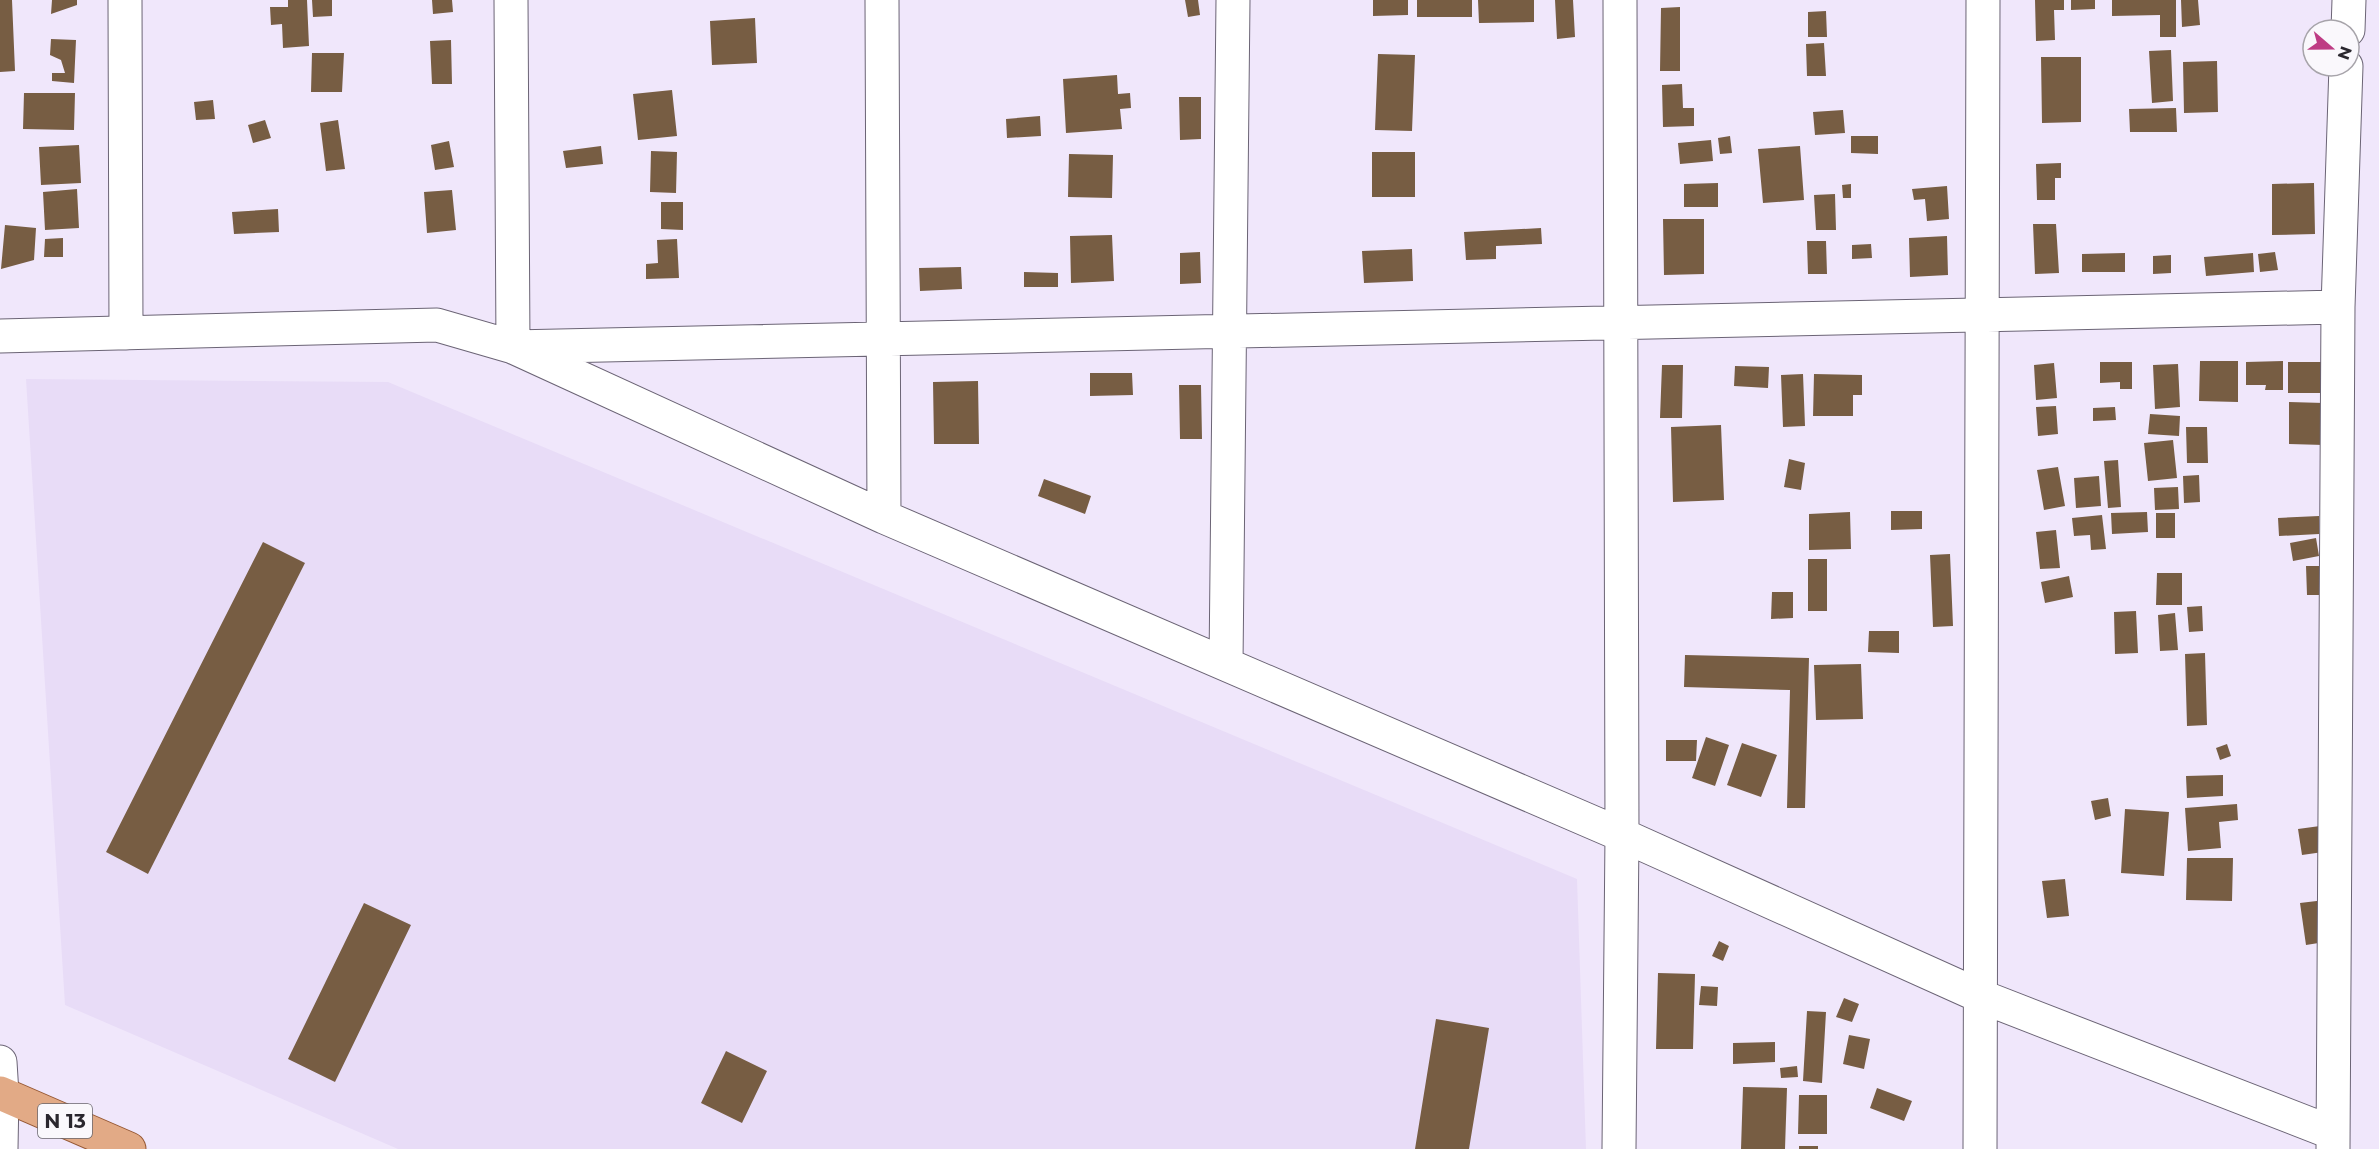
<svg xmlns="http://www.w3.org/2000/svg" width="2379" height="1149" font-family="Montserrat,sans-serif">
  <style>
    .built { fill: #e8dcf7 }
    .building { fill: #775d43 }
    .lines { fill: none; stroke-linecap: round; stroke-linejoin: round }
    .street-casing { stroke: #6b6475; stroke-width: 35 }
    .primary-casing { stroke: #955733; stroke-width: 35 }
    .street { stroke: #fff; stroke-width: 33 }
    .primary { stroke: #e2aa86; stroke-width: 33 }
    .labels { text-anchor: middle; stroke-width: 6; stroke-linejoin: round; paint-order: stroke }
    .shield { fill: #faf8fc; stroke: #68666c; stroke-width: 1.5 }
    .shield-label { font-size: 20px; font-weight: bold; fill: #2a272e }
  </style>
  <rect width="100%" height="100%" fill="#f0e7fb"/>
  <!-- built -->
  <path class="built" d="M 26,379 L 388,382 L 1577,879 L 1586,1149 L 398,1149 L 65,1005 Z"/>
  <!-- building -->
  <path class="building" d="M 0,0 L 12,0 L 15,71 L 0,72 Z
    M 52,0 L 77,0 L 77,5 L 51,14 Z
    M 288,0 L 307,0 L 309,46 L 283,48 L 282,24 L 271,25 L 270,7 L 288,7 Z
    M 312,0 L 332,0 L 332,16 L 313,17 Z
    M 432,0 L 452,0 L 453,12 L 433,14 Z
    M 1185,0 L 1198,0 L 1200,15 L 1188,17 Z
    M 1373,0 L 1408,0 L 1408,15 L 1373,16 Z
    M 1417,0 L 1472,0 L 1472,17 L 1417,17 Z
    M 1478,0 L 1534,0 L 1534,22 L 1479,23 Z
    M 1555,0 L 1573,0 L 1575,37 L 1557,39 Z
    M 2035,0 L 2064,0 L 2064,10 L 2054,10 L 2055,40 L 2036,41 Z
    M 2071,0 L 2095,0 L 2095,9 L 2071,10 Z
    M 2112,0 L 2176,0 L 2176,37 L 2160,37 L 2160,15 L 2112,16 Z
    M 2181,0 L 2198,0 L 2200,25 L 2182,27 Z
    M 1680,7 L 1680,71 L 1660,71 L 1661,8 Z
    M 1826,11 L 1827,37 L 1808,37 L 1808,12 Z
    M 755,18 L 757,63 L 712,65 L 710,21 Z
    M 51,39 L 76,40 L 74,83 L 52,81 L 52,73 L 65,73 L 61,60 L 50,55 Z
    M 451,40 L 452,84 L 432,84 L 430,41 Z
    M 1824,43 L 1826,76 L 1807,76 L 1806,44 Z
    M 2171,50 L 2173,101 L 2152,103 L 2149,51 Z
    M 312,53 L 344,53 L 342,92 L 311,92 Z
    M 1378,54 L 1415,55 L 1412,131 L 1375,130 Z
    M 2041,57 L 2081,57 L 2081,122 L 2042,123 Z
    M 2217,61 L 2218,112 L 2184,113 L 2183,62 Z
    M 1117,75 L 1118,94 L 1130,93 L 1131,108 L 1120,109 L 1122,129 L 1066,133 L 1063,79 Z
    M 1682,84 L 1683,108 L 1694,108 L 1694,126 L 1663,127 L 1662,85 Z
    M 672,90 L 677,136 L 638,140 L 633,94 Z
    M 24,93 L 75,93 L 74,130 L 23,129 Z
    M 1179,97 L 1201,97 L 1201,139 L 1180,140 Z
    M 213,100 L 215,119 L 196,120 L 194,102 Z
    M 2176,108 L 2177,132 L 2130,132 L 2129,109 Z
    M 1843,110 L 1845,133 L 1815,135 L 1813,112 Z
    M 1040,116 L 1041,136 L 1007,138 L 1006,119 Z
    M 265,120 L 271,138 L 253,143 L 248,125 Z
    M 338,120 L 345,169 L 326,171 L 320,123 Z
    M 1730,136 L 1732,153 L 1720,154 L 1718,138 Z
    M 1851,136 L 1878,136 L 1878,154 L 1851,153 Z
    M 1711,140 L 1713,161 L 1680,164 L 1678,143 Z
    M 449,141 L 454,167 L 435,170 L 431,145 Z
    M 79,145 L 81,183 L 41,185 L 39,147 Z
    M 601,146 L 603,164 L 566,168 L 563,151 Z
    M 1800,146 L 1804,200 L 1763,203 L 1758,149 Z
    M 651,151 L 677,152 L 676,193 L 650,192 Z
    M 1372,152 L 1415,152 L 1415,197 L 1372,197 Z
    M 1069,154 L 1113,155 L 1112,198 L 1068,197 Z
    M 2061,163 L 2061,178 L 2055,178 L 2055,200 L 2037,200 L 2036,164 Z
    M 1718,183 L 1718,207 L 1684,207 L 1684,184 Z
    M 2314,183 L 2315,234 L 2272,235 L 2272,184 Z
    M 1851,184 L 1851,198 L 1843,198 L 1842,185 Z
    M 1947,186 L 1949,219 L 1927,221 L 1925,199 L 1914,200 L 1912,189 Z
    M 77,189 L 79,228 L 45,230 L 43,192 Z
    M 452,190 L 456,230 L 427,233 L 424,192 Z
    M 1835,194 L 1836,230 L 1816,230 L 1814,195 Z
    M 661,202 L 683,202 L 683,230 L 661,229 Z
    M 278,209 L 279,232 L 234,234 L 232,212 Z
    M 1663,219 L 1704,219 L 1704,274 L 1664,275 Z
    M 2033,224 L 2056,224 L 2059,273 L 2035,274 Z
    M 5,225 L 36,228 L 34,260 L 1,269 Z
    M 1541,228 L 1542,244 L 1496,246 L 1496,259 L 1466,260 L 1464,232 Z
    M 1112,235 L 1114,281 L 1071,283 L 1070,236 Z
    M 1947,236 L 1948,275 L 1910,277 L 1909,238 Z
    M 63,238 L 63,257 L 44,257 L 45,239 Z
    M 677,239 L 679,278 L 646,279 L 646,264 L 658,263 L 657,240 Z
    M 1807,241 L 1826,241 L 1827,274 L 1808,274 Z
    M 1871,244 L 1872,258 L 1852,259 L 1852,245 Z
    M 1412,249 L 1413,281 L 1364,283 L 1362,251 Z
    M 1200,252 L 1201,283 L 1180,284 L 1180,253 Z
    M 2275,252 L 2278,270 L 2260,272 L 2258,254 Z
    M 2125,253 L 2125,272 L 2082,272 L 2082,254 Z
    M 2253,253 L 2254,272 L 2206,276 L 2204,257 Z
    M 2171,255 L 2171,273 L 2153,274 L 2153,256 Z
    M 961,267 L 962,289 L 920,291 L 919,268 Z
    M 1024,272 L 1058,273 L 1058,287 L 1024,287 Z
    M 2200,361 L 2238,361 L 2238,402 L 2199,401 Z
    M 2283,361 L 2283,390 L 2265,390 L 2266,385 L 2246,385 L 2246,362 Z
    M 2100,362 L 2132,362 L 2132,389 L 2120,389 L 2120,382 L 2100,383 Z
    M 2288,362 L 2322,362 L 2322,393 L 2288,393 Z
    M 2054,363 L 2057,398 L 2036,400 L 2034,365 Z
    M 2178,364 L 2180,407 L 2155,409 L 2153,365 Z
    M 1662,365 L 1683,365 L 1682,418 L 1660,418 Z
    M 1735,366 L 1769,367 L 1768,388 L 1734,386 Z
    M 1090,373 L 1132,373 L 1133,395 L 1090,396 Z
    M 1803,374 L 1805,426 L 1783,427 L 1781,375 Z
    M 1814,374 L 1862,375 L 1862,395 L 1853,395 L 1853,416 L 1813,416 Z
    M 978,381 L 979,444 L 934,444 L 933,382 Z
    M 1179,385 L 1201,385 L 1202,439 L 1180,439 Z
    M 2289,402 L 2324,403 L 2324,445 L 2289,444 Z
    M 2056,406 L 2058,434 L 2038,436 L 2036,407 Z
    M 2115,407 L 2116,420 L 2093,421 L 2093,408 Z
    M 2150,414 L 2180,416 L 2179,436 L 2148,434 Z
    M 1721,425 L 1724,500 L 1673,502 L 1671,427 Z
    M 2186,427 L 2207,427 L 2208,463 L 2187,463 Z
    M 2173,440 L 2177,478 L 2148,481 L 2144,443 Z
    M 1789,459 L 1805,463 L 1801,490 L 1784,487 Z
    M 2118,460 L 2121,507 L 2108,508 L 2104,461 Z
    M 2058,467 L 2065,506 L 2044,510 L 2037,470 Z
    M 2199,475 L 2200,502 L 2184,503 L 2183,476 Z
    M 2099,476 L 2101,506 L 2076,508 L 2074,478 Z
    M 1044,479 L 1091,496 L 1085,514 L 1038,496 Z
    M 2178,487 L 2179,509 L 2155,510 L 2154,488 Z
    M 1891,511 L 1922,511 L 1922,529 L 1891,530 Z
    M 1850,512 L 1851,549 L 1809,550 L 1809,514 Z
    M 2147,512 L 2148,532 L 2112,534 L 2111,513 Z
    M 2156,513 L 2175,513 L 2175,538 L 2156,538 Z
    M 2102,515 L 2106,549 L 2091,550 L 2090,535 L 2074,536 L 2072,518 Z
    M 2319,516 L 2319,534 L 2279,536 L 2278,518 Z
    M 2056,530 L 2060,568 L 2040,569 L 2036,532 Z
    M 2316,538 L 2319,556 L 2293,561 L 2290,543 Z
    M 263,542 L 305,563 L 148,874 L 106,852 Z
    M 1950,554 L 1953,626 L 1933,627 L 1930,555 Z
    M 1808,559 L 1827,559 L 1827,611 L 1808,611 Z
    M 2306,566 L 2323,566 L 2323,595 L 2307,595 Z
    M 2157,573 L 2182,573 L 2182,605 L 2156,605 Z
    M 2069,576 L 2073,597 L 2045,603 L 2041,582 Z
    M 1772,592 L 1793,592 L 1793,618 L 1771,619 Z
    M 2202,606 L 2203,631 L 2189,632 L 2187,607 Z
    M 2136,611 L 2138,653 L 2115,654 L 2114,612 Z
    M 2175,613 L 2178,650 L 2160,651 L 2158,615 Z
    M 1869,631 L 1899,631 L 1899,653 L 1868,652 Z
    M 2205,653 L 2207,725 L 2187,726 L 2185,654 Z
    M 1685,655 L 1809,658 L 1805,808 L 1787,808 L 1790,690 L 1684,687 Z
    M 1861,664 L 1863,719 L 1816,720 L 1814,665 Z
    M 1706,737 L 1729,745 L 1715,786 L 1692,778 Z
    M 1666,740 L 1697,740 L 1696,761 L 1666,761 Z
    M 1742,743 L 1777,755 L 1761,797 L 1727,785 Z
    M 2227,744 L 2231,756 L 2220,760 L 2216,748 Z
    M 2223,775 L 2223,796 L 2187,798 L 2186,776 Z
    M 2108,798 L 2111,816 L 2095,820 L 2091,801 Z
    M 2237,804 L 2238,820 L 2219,822 L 2221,848 L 2188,851 L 2185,808 Z
    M 2125,809 L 2169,812 L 2164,876 L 2121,873 Z
    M 2320,826 L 2323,852 L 2302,855 L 2298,829 Z
    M 2187,858 L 2233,858 L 2232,901 L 2186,900 Z
    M 2065,879 L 2069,916 L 2047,918 L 2042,881 Z
    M 2325,900 L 2331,941 L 2306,945 L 2300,903 Z
    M 364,903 L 411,925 L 335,1082 L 288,1059 Z
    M 1719,941 L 1729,946 L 1723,961 L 1712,956 Z
    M 1658,973 L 1695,974 L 1693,1049 L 1656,1049 Z
    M 1701,986 L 1718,987 L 1717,1006 L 1699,1005 Z
    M 1844,998 L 1859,1004 L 1852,1022 L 1836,1017 Z
    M 1807,1011 L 1826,1012 L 1822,1083 L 1803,1081 Z
    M 1436,1019 L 1489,1028 L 1469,1149 L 1415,1149 Z
    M 1849,1035 L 1870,1039 L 1864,1069 L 1843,1064 Z
    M 1775,1042 L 1775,1062 L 1733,1064 L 1733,1043 Z
    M 726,1051 L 767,1071 L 742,1123 L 701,1103 Z
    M 1797,1066 L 1798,1077 L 1781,1078 L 1780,1068 Z
    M 1743,1087 L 1787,1088 L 1785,1149 L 1741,1149 Z
    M 1877,1088 L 1912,1101 L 1904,1121 L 1870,1108 Z
    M 1799,1095 L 1827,1095 L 1827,1134 L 1798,1134 Z
    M 1799,1146 L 1818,1146 L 1818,1149 L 1799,1149 Z"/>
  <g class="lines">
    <!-- street casing -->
    <g class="street-casing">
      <path id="street" d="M 125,0 L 126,333
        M 511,0 L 513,347 L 884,517 L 1622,835 L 1980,996 L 2333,1133
        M 882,0 L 884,517
        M 2348,30 L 2349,0
        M 0,336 L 437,325 L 513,347 L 2338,307
        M 1226,664 L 1233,0
        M 0,1062 L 2,1094 L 1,1149
        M 1619,1149 L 1622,835 L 1620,0
        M 1980,1149 L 1983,0
        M 2333,1149 L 2338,307 L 2346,66"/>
    </g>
    <!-- primary casing -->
    <g class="primary-casing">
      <path id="primary" d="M 0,1093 L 129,1149"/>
    </g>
    <!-- street -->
    <use href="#street" class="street"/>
    <!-- primary -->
    <use href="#primary" class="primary"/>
  </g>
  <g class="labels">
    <!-- shield labels -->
    <rect class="shield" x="38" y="1104" width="54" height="34" rx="4.5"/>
    <g class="shield-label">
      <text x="65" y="1128">N 13</text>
    </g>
  </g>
  <!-- north arrow -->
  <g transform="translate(2331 48) rotate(110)"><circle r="28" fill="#faf8fc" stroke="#a7a4aa" stroke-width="1.5"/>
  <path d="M0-4.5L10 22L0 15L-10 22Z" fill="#be3c84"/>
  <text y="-9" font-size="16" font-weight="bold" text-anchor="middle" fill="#2a272e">N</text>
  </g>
</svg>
